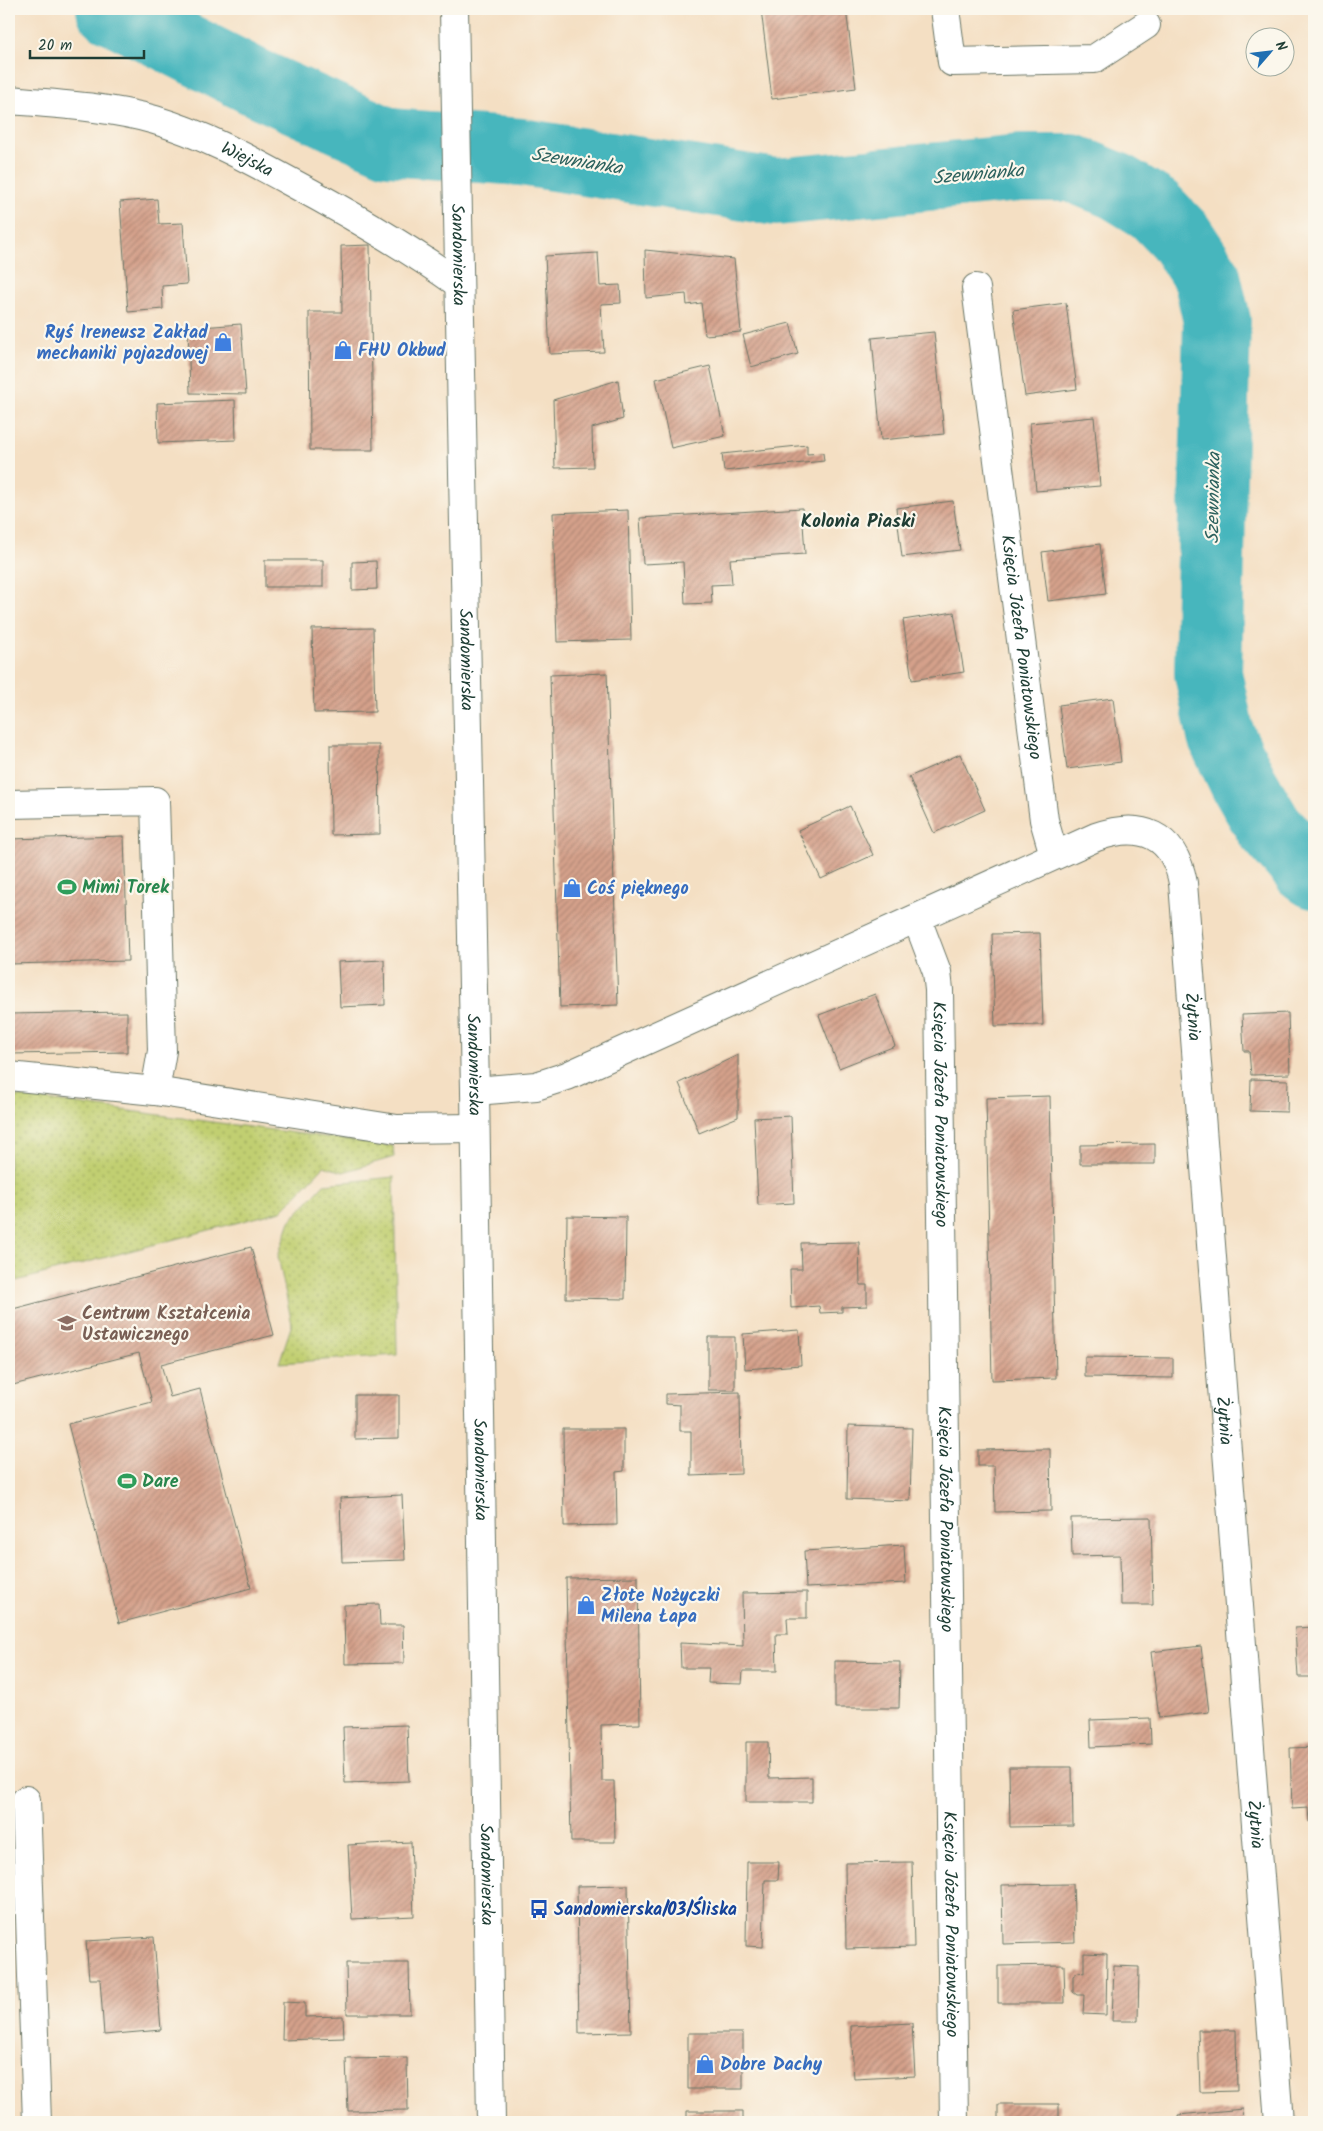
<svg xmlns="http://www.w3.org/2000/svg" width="1323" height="2131" font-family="Kalam,sans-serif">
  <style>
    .grass { fill: url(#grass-dots); stroke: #708652 }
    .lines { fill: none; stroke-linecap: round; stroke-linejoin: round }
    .river { stroke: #47b6bd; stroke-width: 68 }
    .building { fill: url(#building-hatch) }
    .minor-casing { stroke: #6a7666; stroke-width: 30 }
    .minor { stroke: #fff; stroke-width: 28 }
    .labels { text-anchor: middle; stroke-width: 4.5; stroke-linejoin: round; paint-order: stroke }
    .street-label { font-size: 18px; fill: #1f3d34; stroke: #fbf7ec }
    .shop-label { font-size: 18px; font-weight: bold; fill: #366cbe; stroke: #fbf7ec; text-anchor: start }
    .leisure-label { font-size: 18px; font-weight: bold; fill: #27864d; stroke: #fbf7ec; text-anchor: start }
    .education-label { font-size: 18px; font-weight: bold; fill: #785e54; stroke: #fbf7ec; text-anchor: start }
    .transit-label { font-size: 18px; font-weight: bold; fill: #164399; stroke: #fbf7ec; text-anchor: start }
    .water-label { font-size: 19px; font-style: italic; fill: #2b615d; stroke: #fbf7ec }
    .neighbourhood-label { font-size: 19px; font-weight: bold; fill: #1f3d34; stroke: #fbf7ec }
  </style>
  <defs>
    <pattern id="grass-dots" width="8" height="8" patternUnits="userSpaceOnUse" patternTransform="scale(1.25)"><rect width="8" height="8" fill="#c1cf71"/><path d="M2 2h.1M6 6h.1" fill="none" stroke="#9ca95e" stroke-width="1.8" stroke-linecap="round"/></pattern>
    <pattern id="building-hatch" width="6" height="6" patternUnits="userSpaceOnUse" patternTransform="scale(1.25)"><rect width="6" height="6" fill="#d5a18b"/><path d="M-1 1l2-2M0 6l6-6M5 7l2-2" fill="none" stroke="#ac8472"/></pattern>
  </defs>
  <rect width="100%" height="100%" fill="#fbf7ec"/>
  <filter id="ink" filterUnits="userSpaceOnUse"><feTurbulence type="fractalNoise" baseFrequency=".02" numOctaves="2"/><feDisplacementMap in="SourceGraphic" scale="10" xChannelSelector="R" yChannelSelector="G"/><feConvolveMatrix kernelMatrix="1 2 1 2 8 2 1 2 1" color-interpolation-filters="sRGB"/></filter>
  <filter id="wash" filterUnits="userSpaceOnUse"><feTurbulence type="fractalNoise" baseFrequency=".0096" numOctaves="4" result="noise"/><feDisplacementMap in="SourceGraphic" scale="20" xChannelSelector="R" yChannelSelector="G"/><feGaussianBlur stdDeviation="1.12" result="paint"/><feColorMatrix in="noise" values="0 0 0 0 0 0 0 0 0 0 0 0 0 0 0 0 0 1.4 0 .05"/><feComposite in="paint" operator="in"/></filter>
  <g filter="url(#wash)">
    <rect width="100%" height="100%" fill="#f4dfc3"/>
    <!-- grass -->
    <path class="grass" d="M 9,1095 L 393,1146 L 394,1157 L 343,1172 L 324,1166 L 281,1211 L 16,1281 L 9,1269 Z
      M 394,1177 L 397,1355 L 279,1363 L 292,1324 L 278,1256 L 290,1221 L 324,1184 Z"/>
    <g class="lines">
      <!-- river -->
      <path class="river" d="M 110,9 L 255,82 L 389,142 L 521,152 L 776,192 L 1020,168 L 1072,168 L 1116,186 L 1154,209 L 1180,236 L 1207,277 L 1217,321 L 1208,673 L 1221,736 L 1244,784 L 1268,825 L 1305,868 L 1314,875"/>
    </g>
    <g id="blocks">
      <!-- building -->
      <path class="building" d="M 761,9 L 846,9 L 856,88 L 772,99 Z
        M 157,199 L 159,224 L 183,223 L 187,284 L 162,286 L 163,309 L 128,312 L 120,202 Z
        M 370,245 L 373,450 L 310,450 L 309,312 L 342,312 L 341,246 Z
        M 645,250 L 734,259 L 741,332 L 705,335 L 701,303 L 687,305 L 686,294 L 646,298 Z
        M 598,253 L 600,286 L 620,285 L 621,303 L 601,304 L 604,352 L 550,354 L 545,256 Z
        M 1066,303 L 1077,389 L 1025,396 L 1013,310 Z
        M 790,323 L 798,354 L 751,367 L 743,335 Z
        M 241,324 L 246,394 L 190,393 L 188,328 Z
        M 934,332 L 944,434 L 881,440 L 872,338 Z
        M 710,366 L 725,436 L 671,448 L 656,379 Z
        M 618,380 L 623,419 L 592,428 L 593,467 L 555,468 L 553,400 Z
        M 235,400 L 236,440 L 158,443 L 157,403 Z
        M 1094,417 L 1100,486 L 1036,491 L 1030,423 Z
        M 807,445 L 807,454 L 823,453 L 824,461 L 724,471 L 722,454 Z
        M 953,501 L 960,550 L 902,557 L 896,508 Z
        M 802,508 L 805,554 L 730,559 L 732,584 L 711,585 L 712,603 L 685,604 L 683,562 L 643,564 L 640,518 Z
        M 628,510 L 631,640 L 557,642 L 553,513 Z
        M 1100,544 L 1106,594 L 1048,601 L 1042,552 Z
        M 265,560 L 323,560 L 323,587 L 265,587 Z
        M 376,561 L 377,589 L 352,590 L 352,562 Z
        M 954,612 L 964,672 L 912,680 L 903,620 Z
        M 373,628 L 375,712 L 314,713 L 312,629 Z
        M 607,673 L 618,1005 L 560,1007 L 550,675 Z
        M 1113,698 L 1121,762 L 1067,769 L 1059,705 Z
        M 330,745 L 379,745 L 380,834 L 331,835 Z
        M 960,754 L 985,810 L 934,833 L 909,777 Z
        M 850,806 L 873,855 L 821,879 L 798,830 Z
        M 124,836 L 128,961 L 9,964 L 9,839 Z
        M 1040,933 L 1043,1025 L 995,1026 L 992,934 Z
        M 384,960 L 385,1005 L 340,1007 L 338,962 Z
        M 875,994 L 895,1046 L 839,1068 L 819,1015 Z
        M 127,1012 L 127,1052 L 9,1054 L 9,1014 Z
        M 1288,1013 L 1290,1074 L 1251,1075 L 1249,1051 L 1244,1051 L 1242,1015 Z
        M 738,1055 L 738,1117 L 699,1133 L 679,1083 Z
        M 1251,1079 L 1288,1080 L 1287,1112 L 1250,1111 Z
        M 1050,1096 L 1056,1378 L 992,1380 L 986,1098 Z
        M 791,1116 L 794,1203 L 758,1205 L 754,1118 Z
        M 1155,1144 L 1155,1164 L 1080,1164 L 1080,1145 Z
        M 567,1216 L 626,1217 L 625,1299 L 566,1298 Z
        M 859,1242 L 860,1285 L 867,1285 L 867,1306 L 842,1307 L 842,1312 L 820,1313 L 819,1306 L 791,1308 L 790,1269 L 802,1269 L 801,1243 Z
        M 251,1247 L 274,1335 L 161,1364 L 170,1397 L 200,1389 L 251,1588 L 119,1623 L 68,1424 L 152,1402 L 139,1353 L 9,1386 L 9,1310 Z
        M 799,1330 L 801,1365 L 745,1369 L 743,1334 Z
        M 708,1337 L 735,1337 L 735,1390 L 708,1390 Z
        M 1085,1357 L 1173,1358 L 1173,1378 L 1085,1377 Z
        M 740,1392 L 741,1474 L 691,1476 L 691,1431 L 680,1431 L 680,1405 L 666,1404 L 666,1394 Z
        M 355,1395 L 399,1395 L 399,1438 L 355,1439 Z
        M 848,1426 L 912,1428 L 910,1501 L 847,1499 Z
        M 563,1429 L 624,1429 L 624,1471 L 616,1472 L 617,1525 L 564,1526 Z
        M 1050,1449 L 1051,1511 L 995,1512 L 994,1466 L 978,1466 L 978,1450 Z
        M 402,1495 L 405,1560 L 342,1562 L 340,1498 Z
        M 1151,1517 L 1153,1605 L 1121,1605 L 1120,1555 L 1072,1556 L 1071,1518 Z
        M 904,1545 L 906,1583 L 806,1588 L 804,1551 Z
        M 638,1577 L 640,1724 L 601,1725 L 602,1781 L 614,1781 L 615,1842 L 571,1842 L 566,1578 Z
        M 807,1592 L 807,1618 L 787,1618 L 788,1634 L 776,1634 L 777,1671 L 743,1671 L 742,1684 L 708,1683 L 709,1668 L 681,1668 L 680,1643 L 743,1646 L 742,1593 Z
        M 379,1604 L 380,1625 L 403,1625 L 404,1663 L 345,1664 L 344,1605 Z
        M 1314,1627 L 1314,1677 L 1298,1677 L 1295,1628 Z
        M 1201,1646 L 1209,1712 L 1159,1718 L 1151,1652 Z
        M 835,1661 L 900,1662 L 899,1708 L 835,1708 Z
        M 1150,1718 L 1151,1744 L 1091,1747 L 1090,1720 Z
        M 407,1725 L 409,1781 L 345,1783 L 343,1727 Z
        M 746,1742 L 768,1742 L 769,1778 L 812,1777 L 812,1802 L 746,1802 Z
        M 1314,1747 L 1314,1822 L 1309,1822 L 1308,1808 L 1292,1809 L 1290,1748 Z
        M 1009,1767 L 1072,1767 L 1073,1826 L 1010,1827 Z
        M 411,1842 L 414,1916 L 352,1919 L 348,1845 Z
        M 747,1862 L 779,1862 L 778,1880 L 765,1880 L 763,1947 L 746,1946 Z
        M 912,1862 L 914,1947 L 846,1949 L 845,1863 Z
        M 1073,1884 L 1075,1942 L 1003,1944 L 1002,1885 Z
        M 628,1885 L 631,2032 L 579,2033 L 577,1886 Z
        M 154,1937 L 161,2030 L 104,2035 L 100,1979 L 89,1979 L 86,1941 Z
        M 1084,1953 L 1107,1954 L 1106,2015 L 1083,2014 L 1084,1995 L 1077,1995 L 1073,1992 L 1073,1976 L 1078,1972 L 1084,1973 Z
        M 346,1963 L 409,1963 L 410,2014 L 347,2014 Z
        M 1064,1965 L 1065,2003 L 998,2003 L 998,1966 Z
        M 1114,1966 L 1139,1967 L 1138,2021 L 1112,2021 Z
        M 283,2002 L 305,2003 L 305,2017 L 343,2016 L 344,2038 L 282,2040 Z
        M 912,2023 L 915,2076 L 854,2079 L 851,2026 Z
        M 1198,2030 L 1236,2030 L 1237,2091 L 1200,2092 Z
        M 688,2033 L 743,2033 L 743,2089 L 688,2089 Z
        M 407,2058 L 408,2110 L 348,2111 L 346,2059 Z
        M 998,2104 L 1059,2104 L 1059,2122 L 998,2122 Z
        M 1243,2109 L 1244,2122 L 1179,2122 L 1178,2115 Z
        M 687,2111 L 743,2111 L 743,2122 L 687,2122 Z"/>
    </g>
  </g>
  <g filter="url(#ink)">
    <use href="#blocks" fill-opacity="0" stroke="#6a7666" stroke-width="1"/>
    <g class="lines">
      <!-- minor casing -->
      <g class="minor-casing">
        <g id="minor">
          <path id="s1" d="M 454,9 L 475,1091 L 491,2122"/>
          <path d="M 945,9 L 952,62 L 1094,59 L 1146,25"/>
          <path id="s2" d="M 9,100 C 58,104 108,107 155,120 C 202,134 245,157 287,180 C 347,212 404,245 459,284"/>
          <path id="s3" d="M 976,288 L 1044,820 L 1054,855"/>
          <path d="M 9,804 L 155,801 L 162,1051 L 155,1091"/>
          <path id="s4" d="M 917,919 L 937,972 L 939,990 L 954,2122"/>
          <path d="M 9,1076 L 155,1091 L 397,1129 L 474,1128"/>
          <path id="s5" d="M 475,1091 L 536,1086 L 567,1076 L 1096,837 C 1141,821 1174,834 1183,883 L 1279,2122"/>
          <path d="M 26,1800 L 37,2122"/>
        </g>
      </g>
      <!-- minor -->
      <use href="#minor" class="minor"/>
    </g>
  </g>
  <!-- icons -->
  <defs>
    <g id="shop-bare" transform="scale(1.5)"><path d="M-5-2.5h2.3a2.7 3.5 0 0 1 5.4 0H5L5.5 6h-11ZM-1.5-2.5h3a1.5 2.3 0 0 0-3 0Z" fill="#3f7fe0" stroke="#fbf7ec" stroke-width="2.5" paint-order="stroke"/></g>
    <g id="stadium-bare" transform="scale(1.5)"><path d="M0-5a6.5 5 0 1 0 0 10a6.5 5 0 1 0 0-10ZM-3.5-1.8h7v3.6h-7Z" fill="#2e9e5b" stroke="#fbf7ec" stroke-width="2.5" paint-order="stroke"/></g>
    <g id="school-bare" transform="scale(1.5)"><path d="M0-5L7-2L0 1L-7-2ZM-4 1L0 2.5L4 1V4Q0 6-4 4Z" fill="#8d6e63" stroke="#fbf7ec" stroke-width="2.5" paint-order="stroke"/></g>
    <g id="bus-bare" transform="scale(1.5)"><path d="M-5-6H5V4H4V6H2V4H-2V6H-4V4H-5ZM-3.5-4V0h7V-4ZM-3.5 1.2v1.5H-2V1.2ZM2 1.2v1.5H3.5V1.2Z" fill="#1a4fb4" stroke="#fbf7ec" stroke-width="2.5" paint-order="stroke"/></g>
  </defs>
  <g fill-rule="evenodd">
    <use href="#shop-bare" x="223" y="342"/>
    <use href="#shop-bare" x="343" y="350"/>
    <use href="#stadium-bare" x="67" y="887"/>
    <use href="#shop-bare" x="572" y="888"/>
    <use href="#school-bare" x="67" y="1323"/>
    <use href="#stadium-bare" x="127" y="1481"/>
    <use href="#shop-bare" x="586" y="1605"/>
    <use href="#bus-bare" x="539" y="1909"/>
    <use href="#shop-bare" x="705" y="2064"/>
  </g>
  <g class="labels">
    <!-- street labels -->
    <g class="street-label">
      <text dy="6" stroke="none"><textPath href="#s2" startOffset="248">Wiejska</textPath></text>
      <text dy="6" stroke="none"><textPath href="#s1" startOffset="246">Sandomierska</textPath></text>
      <text dy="6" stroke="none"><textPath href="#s3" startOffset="362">Księcia Józefa Poniatowskiego</textPath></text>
      <text dy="6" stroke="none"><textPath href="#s1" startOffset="651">Sandomierska</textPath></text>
      <text dy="6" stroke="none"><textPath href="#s5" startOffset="925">Żytnia</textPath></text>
      <text dy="6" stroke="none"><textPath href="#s1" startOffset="1056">Sandomierska</textPath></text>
      <text dy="6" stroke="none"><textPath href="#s4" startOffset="199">Księcia Józefa Poniatowskiego</textPath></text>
      <text dy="6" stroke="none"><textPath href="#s5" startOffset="1330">Żytnia</textPath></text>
      <text dy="6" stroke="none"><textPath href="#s1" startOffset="1461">Sandomierska</textPath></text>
      <text dy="6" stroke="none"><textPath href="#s4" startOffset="604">Księcia Józefa Poniatowskiego</textPath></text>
      <text dy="6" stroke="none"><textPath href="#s5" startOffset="1735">Żytnia</textPath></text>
      <text dy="6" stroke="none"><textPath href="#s1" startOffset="1866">Sandomierska</textPath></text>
      <text dy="6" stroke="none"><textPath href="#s4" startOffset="1009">Księcia Józefa Poniatowskiego</textPath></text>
    </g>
    <!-- shop labels -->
    <g class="shop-label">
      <text x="208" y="338" text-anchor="end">Ryś Ireneusz Zakład<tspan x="208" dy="21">mechaniki pojazdowej</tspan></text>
      <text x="358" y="356">FHU Okbud</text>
      <text x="587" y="894">Coś pięknego</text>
      <text x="601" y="1601">Złote Nożyczki<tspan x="601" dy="21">Milena Łapa</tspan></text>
      <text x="720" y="2070">Dobre Dachy</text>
    </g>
    <!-- leisure labels -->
    <g class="leisure-label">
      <text x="82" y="893">Mimi Torek</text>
      <text x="142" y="1487">Dare</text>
    </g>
    <!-- education labels -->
    <g class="education-label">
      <text x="82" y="1319">Centrum Kształcenia<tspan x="82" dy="21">Ustawicznego</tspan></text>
    </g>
    <!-- transit labels -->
    <g class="transit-label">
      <text x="554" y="1915">Sandomierska/03/Śliska</text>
    </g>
    <!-- water labels -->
    <g class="water-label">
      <text transform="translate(577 160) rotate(9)" y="7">Szewnianka</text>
      <text transform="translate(978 173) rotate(-5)" y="7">Szewnianka</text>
      <text transform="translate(1212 498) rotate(-89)" y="7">Szewnianka</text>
    </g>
    <!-- neighbourhood labels -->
    <g class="neighbourhood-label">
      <text x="858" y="527">Kolonia Piaski</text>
    </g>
  </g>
  <!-- margin -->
  <rect width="1323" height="2131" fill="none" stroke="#fbf7ec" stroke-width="30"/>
  <!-- north arrow -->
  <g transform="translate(1270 52) rotate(62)"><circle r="24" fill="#fbf7ec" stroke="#a3ada2"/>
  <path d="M0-4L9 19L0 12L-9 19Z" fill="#1f6fb2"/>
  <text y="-8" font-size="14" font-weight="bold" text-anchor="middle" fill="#1f3d34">N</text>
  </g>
  <!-- scale -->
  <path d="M30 50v8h114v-8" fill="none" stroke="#1f3d34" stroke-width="2.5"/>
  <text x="38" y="50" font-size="15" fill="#1f3d34" stroke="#fbf7ec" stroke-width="4" paint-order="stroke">20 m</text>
</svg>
